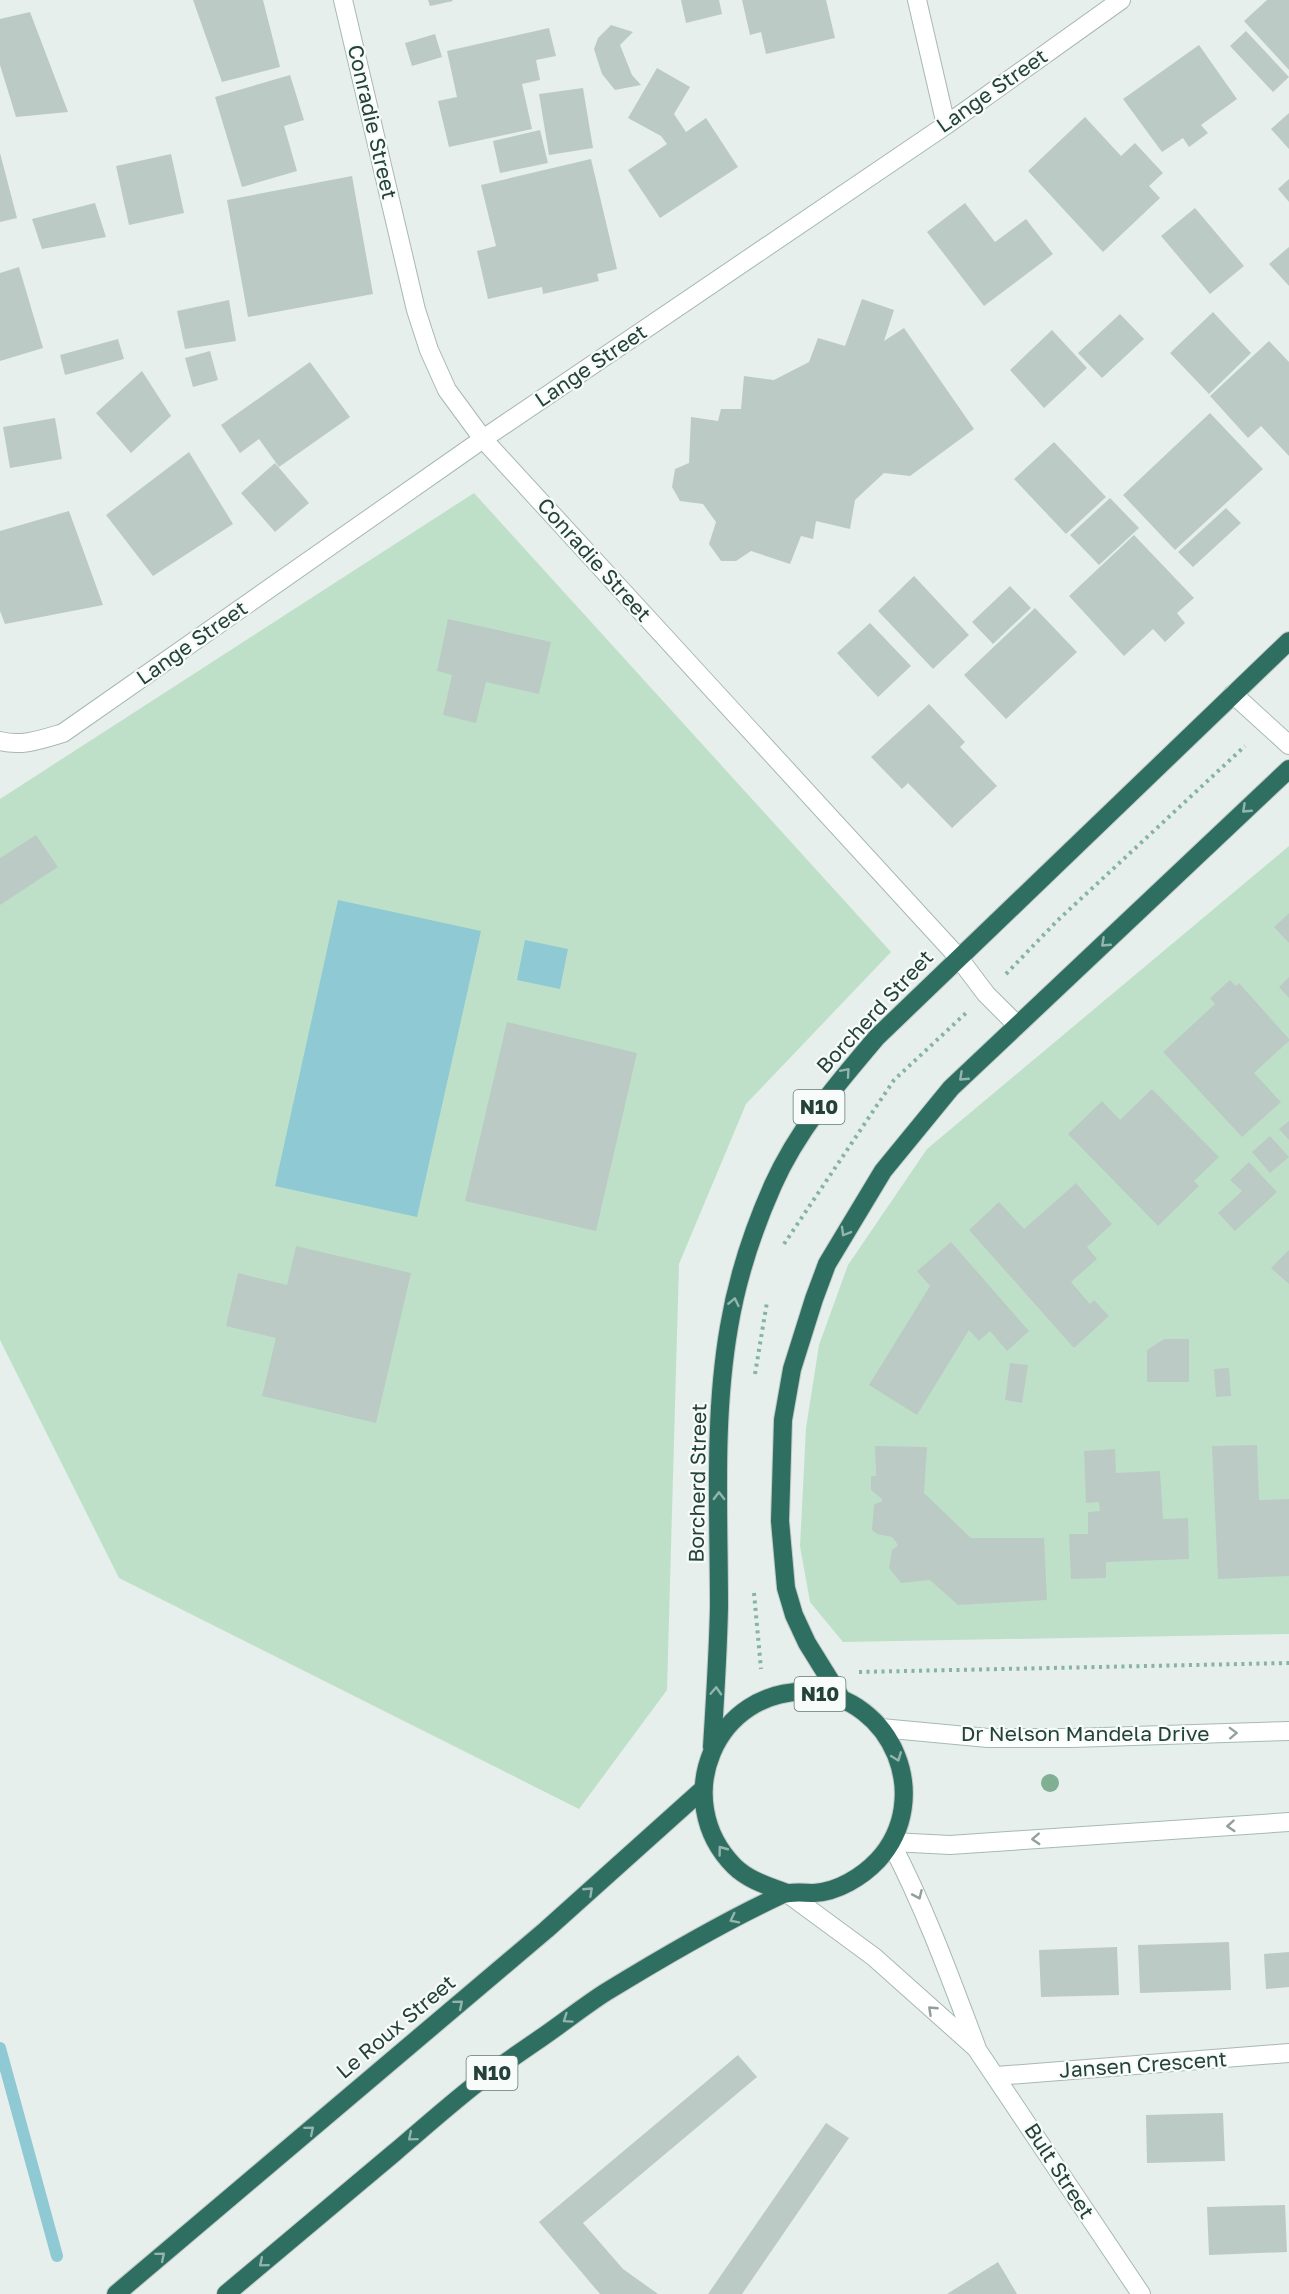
<svg xmlns="http://www.w3.org/2000/svg" width="1289" height="2294" font-family="'Golos Text',sans-serif">
  <style>
    .green { fill: #bfe0c8 }
    .water { fill: #8ec9d4 }
    .lines { fill: none; stroke-linecap: round; stroke-linejoin: round }
    .stream { stroke: #8ec9d4; stroke-width: 12 }
    .building { fill: #bbcac4 }
    .street-casing { stroke: #a8b8b2; stroke-width: 20 }
    .secondary-casing { stroke: #a4bbb3; stroke-width: 20 }
    .highway-casing { stroke: #c2cac8; stroke-width: 20 }
    .path { stroke: #86b3a5; stroke-width: 4; stroke-dasharray: 3 4.5; stroke-linecap: butt }
    .street { stroke: #fff; stroke-width: 18 }
    .secondary { stroke: #fff; stroke-width: 18 }
    .highway { stroke: #2f6f62; stroke-width: 18 }
    .tree { fill: #80af93 }
    .oneway { stroke: #93b5ae }
    .oneway2 { stroke: #92a09c }
    .labels { text-anchor: middle; stroke-width: 4.5; stroke-linejoin: round; paint-order: stroke }
    .shield { fill: #f7fbf9; stroke: #637a73; stroke-width: 1.5 }
    .shield-label { font-size: 20px; font-weight: bold; fill: #24423a }
    .street-label { font-size: 21px; fill: #24423a; stroke: #f7fbf9 }
  </style>
  <rect width="100%" height="100%" fill="#e6efeb"/>
  <!-- green -->
  <path class="green" d="M 474,493 L 891,952 L 746,1104 L 679,1264 L 667,1690 L 579,1809 L 119,1578 L 0,1340 L 0,799 Z
    M 1289,846 L 1289,1634 L 843,1642 L 810,1602 L 800,1546 L 806,1428 L 819,1345 L 848,1265 L 927,1149 Z"/>
  <!-- water -->
  <path class="water" d="M 338,900 L 481,931 L 417,1217 L 275,1186 Z
    M 525,940 L 568,949 L 560,989 L 517,980 Z"/>
  <g class="lines">
    <!-- stream -->
    <path class="stream" d="M 0,2048 L 57,2256"/>
  </g>
  <!-- building -->
  <path class="building" d="M 193,0 L 263,0 L 280,67 L 222,82 Z
    M 428,0 L 452,0 L 453,1 L 430,6 Z
    M 681,0 L 719,0 L 722,14 L 686,23 Z
    M 742,0 L 826,0 L 835,38 L 766,54 L 761,32 L 750,35 Z
    M 1267,0 L 1289,0 L 1289,70 L 1244,21 Z
    M 30,12 L 68,112 L 16,117 L 0,65 L 0,19 Z
    M 611,25 L 633,32 L 620,45 L 632,75 L 641,85 L 615,90 L 602,74 L 594,49 L 598,38 Z
    M 549,28 L 556,56 L 536,60 L 540,80 L 522,84 L 532,129 L 449,147 L 438,101 L 457,97 L 447,51 Z
    M 1246,31 L 1289,77 L 1273,92 L 1230,46 Z
    M 435,34 L 442,57 L 412,66 L 405,43 Z
    M 1199,45 L 1237,99 L 1201,125 L 1208,133 L 1189,147 L 1183,138 L 1162,152 L 1123,99 Z
    M 657,68 L 690,87 L 674,114 L 686,132 L 706,118 L 738,167 L 660,218 L 628,170 L 667,144 L 661,136 L 628,118 Z
    M 290,75 L 304,120 L 284,126 L 297,171 L 242,187 L 215,97 Z
    M 583,88 L 593,148 L 549,155 L 539,94 Z
    M 1289,113 L 1289,149 L 1271,129 Z
    M 1085,117 L 1121,156 L 1135,143 L 1163,173 L 1149,186 L 1160,198 L 1103,252 L 1028,171 Z
    M 540,130 L 548,163 L 500,173 L 493,141 Z
    M 0,153 L 17,218 L 0,222 Z
    M 171,154 L 184,213 L 129,225 L 116,166 Z
    M 591,159 L 617,269 L 597,274 L 599,281 L 543,294 L 542,287 L 488,299 L 477,251 L 496,246 L 481,185 Z
    M 352,176 L 373,294 L 248,317 L 227,200 Z
    M 1289,179 L 1289,202 L 1278,189 Z
    M 95,203 L 106,237 L 42,249 L 32,219 Z
    M 965,203 L 995,242 L 1026,219 L 1053,254 L 984,306 L 927,232 Z
    M 1195,208 L 1244,266 L 1210,294 L 1161,236 Z
    M 1289,247 L 1289,286 L 1269,264 Z
    M 19,267 L 43,348 L 0,361 L 0,273 Z
    M 862,299 L 894,310 L 884,341 L 904,328 L 974,429 L 910,476 L 884,473 L 855,500 L 850,529 L 816,521 L 813,539 L 801,536 L 790,564 L 751,551 L 736,561 L 721,561 L 709,544 L 716,522 L 703,504 L 680,501 L 672,487 L 675,469 L 689,463 L 691,417 L 718,421 L 721,409 L 741,409 L 744,376 L 774,380 L 809,362 L 818,338 L 845,346 Z
    M 229,300 L 236,341 L 185,349 L 177,311 Z
    M 1213,312 L 1251,353 L 1209,394 L 1170,353 Z
    M 1120,314 L 1144,339 L 1102,378 L 1078,353 Z
    M 1052,330 L 1087,368 L 1044,408 L 1010,370 Z
    M 118,339 L 124,359 L 65,375 L 60,355 Z
    M 1269,341 L 1289,362 L 1289,456 L 1261,426 L 1248,438 L 1210,396 Z
    M 210,351 L 218,380 L 193,387 L 185,358 Z
    M 310,362 L 350,417 L 279,467 L 259,439 L 240,453 L 221,425 Z
    M 142,371 L 171,416 L 131,453 L 96,413 Z
    M 1210,413 L 1263,469 L 1175,550 L 1123,495 Z
    M 55,418 L 62,459 L 10,468 L 3,427 Z
    M 1054,442 L 1106,497 L 1066,534 L 1014,479 Z
    M 189,452 L 233,524 L 153,576 L 106,515 Z
    M 275,463 L 309,503 L 275,532 L 241,493 Z
    M 1110,498 L 1139,528 L 1099,565 L 1070,535 Z
    M 1226,508 L 1241,523 L 1193,567 L 1178,552 Z
    M 69,511 L 103,605 L 5,624 L 0,611 L 0,531 Z
    M 1134,535 L 1194,598 L 1177,613 L 1185,623 L 1165,642 L 1153,629 L 1124,656 L 1069,596 Z
    M 914,576 L 969,635 L 933,669 L 878,611 Z
    M 1010,586 L 1031,608 L 993,644 L 972,622 Z
    M 1035,608 L 1077,652 L 1006,719 L 964,675 Z
    M 448,619 L 551,642 L 539,694 L 486,682 L 476,723 L 443,715 L 452,675 L 437,671 Z
    M 870,623 L 911,666 L 878,697 L 837,653 Z
    M 929,704 L 965,742 L 960,747 L 997,786 L 952,828 L 908,783 L 902,789 L 871,757 Z
    M 36,835 L 58,867 L 0,905 L 0,858 Z
    M 1289,913 L 1289,943 L 1274,927 Z
    M 1289,977 L 1289,998 L 1279,987 Z
    M 1230,980 L 1236,986 L 1239,983 L 1289,1039 L 1289,1041 L 1254,1073 L 1281,1102 L 1242,1137 L 1163,1052 L 1215,1004 L 1210,998 Z
    M 507,1022 L 637,1053 L 596,1231 L 465,1201 Z
    M 1152,1089 L 1219,1157 L 1194,1181 L 1199,1186 L 1158,1226 L 1068,1134 L 1102,1101 L 1120,1120 Z
    M 1289,1121 L 1289,1140 L 1279,1129 Z
    M 1270,1136 L 1289,1157 L 1270,1173 L 1252,1152 Z
    M 1249,1162 L 1277,1192 L 1235,1231 L 1218,1213 L 1242,1191 L 1230,1180 Z
    M 1076,1183 L 1112,1224 L 1087,1247 L 1097,1259 L 1071,1282 L 1090,1304 L 1094,1300 L 1109,1316 L 1074,1348 L 969,1230 L 999,1202 L 1024,1229 Z
    M 951,1242 L 1029,1331 L 1007,1351 L 990,1331 L 979,1341 L 969,1330 L 917,1415 L 869,1385 L 930,1286 L 917,1271 Z
    M 296,1246 L 411,1273 L 376,1423 L 262,1396 L 276,1338 L 226,1326 L 238,1273 L 287,1285 Z
    M 1289,1250 L 1289,1284 L 1271,1268 Z
    M 1164,1339 L 1189,1339 L 1189,1382 L 1147,1382 L 1147,1350 Z
    M 1010,1363 L 1028,1365 L 1022,1403 L 1005,1400 Z
    M 1229,1368 L 1231,1396 L 1216,1397 L 1214,1369 Z
    M 1257,1445 L 1259,1500 L 1289,1499 L 1289,1576 L 1218,1579 L 1212,1446 Z
    M 875,1446 L 927,1447 L 924,1493 L 971,1538 L 1044,1538 L 1047,1600 L 958,1605 L 930,1580 L 901,1583 L 889,1568 L 892,1550 L 898,1545 L 892,1537 L 877,1534 L 872,1530 L 874,1504 L 881,1502 L 882,1499 L 871,1490 L 871,1476 L 876,1476 Z
    M 1115,1449 L 1116,1473 L 1160,1471 L 1163,1519 L 1188,1518 L 1189,1559 L 1106,1562 L 1106,1578 L 1071,1579 L 1069,1534 L 1088,1534 L 1088,1512 L 1100,1511 L 1099,1502 L 1086,1503 L 1084,1451 Z
    M 1229,1942 L 1231,1990 L 1140,1993 L 1138,1945 Z
    M 1117,1947 L 1119,1995 L 1041,1997 L 1039,1950 Z
    M 1289,1952 L 1289,1987 L 1266,1989 L 1264,1954 Z
    M 738,2055 L 757,2077 L 583,2223 L 623,2269 L 658,2294 L 600,2294 L 539,2222 Z
    M 1223,2113 L 1225,2161 L 1147,2163 L 1146,2115 Z
    M 826,2123 L 849,2138 L 742,2294 L 708,2294 Z
    M 1285,2205 L 1287,2252 L 1209,2255 L 1207,2207 Z
    M 998,2262 L 1017,2294 L 947,2294 Z"/>
  <g class="lines">
    <!-- street casing -->
    <g class="street-casing">
      <path id="street" d="M 343,0 L 416,310 L 429,350 L 447,390 L 483,439 L 958,957 L 986,994 L 1017,1025
        M 917,0 L 946,125
        M 1233,694 L 1289,745
        M 0,741 C 21,747 43,739 63,733 L 483,439 L 946,125 L 1121,0
        M 891,1843 C 925,1908 950,1977 976,2046
        M 787,1893 L 874,1957 L 976,2048 L 1141,2294
        M 996,2076 L 1289,2053"/>
    </g>
    <!-- secondary casing -->
    <g class="secondary-casing">
      <path id="secondary" d="M 881,1728 L 988,1738 L 1072,1738 L 1289,1731
        M 892,1842 L 950,1845 L 1289,1822"/>
    </g>
    <!-- highway casing -->
    <g class="highway-casing">
      <path id="highway" d="M 843,1701 L 807,1643 L 794,1615 L 786,1588 L 780,1521 L 783,1420 L 792,1369 L 814,1299 L 827,1264 L 883,1171 L 951,1088 L 1289,769
        M 712,1747 C 715,1701 718,1654 719,1607 C 719,1514 713,1419 729,1327 C 737,1279 753,1230 773,1185 C 798,1129 838,1083 877,1037 L 1289,641
        M 116,2294 L 546,1930 L 702,1790
        M 226,2294 C 282,2247 338,2200 394,2153 C 421,2130 448,2106 476,2084 C 497,2068 519,2053 541,2038 C 563,2023 584,2006 606,1992 C 663,1957 721,1923 781,1895 C 791,1891 803,1893 814,1893 C 837,1892 862,1877 878,1860 C 934,1799 893,1697 810,1692 C 715,1687 669,1800 734,1866 C 748,1880 768,1886 787,1893"/>
    </g>
    <!-- path -->
    <path class="path" d="M 1006,974 L 1057,921 L 1245,746
      M 784,1244 L 894,1080 L 966,1013
      M 755,1374 L 767,1302
      M 754,1593 L 761,1669
      M 859,1672 L 1289,1663"/>
    <!-- street -->
    <use href="#street" class="street"/>
    <!-- secondary -->
    <use href="#secondary" class="secondary"/>
    <!-- highway -->
    <use href="#highway" class="highway"/>
  </g>
  <!-- trees -->
  <circle class="tree" cx="1050" cy="1783" r="9"/>
  <!-- one-way arrows -->
  <defs><path id="oneway-chevron" d="M-2-3.5L2.5 0L-2 3.5" fill="none" stroke-width="1.6" stroke-linecap="round" stroke-linejoin="round" transform="scale(1.5)"/></defs>
  <g class="oneway">
    <use href="#oneway-chevron" transform="translate(1246 809) rotate(137)"/>
    <use href="#oneway-chevron" transform="translate(1105 943) rotate(137)"/>
    <use href="#oneway-chevron" transform="translate(846 1072) rotate(-49)"/>
    <use href="#oneway-chevron" transform="translate(963 1077) rotate(137)"/>
    <use href="#oneway-chevron" transform="translate(845 1232) rotate(120)"/>
    <use href="#oneway-chevron" transform="translate(734 1302) rotate(-78)"/>
    <use href="#oneway-chevron" transform="translate(719 1496) rotate(-90)"/>
    <use href="#oneway-chevron" transform="translate(716 1691) rotate(-87)"/>
    <use href="#oneway-chevron" transform="translate(897 1757) rotate(69)"/>
    <use href="#oneway-chevron" transform="translate(722 1850) rotate(-127)"/>
    <use href="#oneway-chevron" transform="translate(589 1891) rotate(-43)"/>
    <use href="#oneway-chevron" transform="translate(734 1919) rotate(153)"/>
    <use href="#oneway-chevron" transform="translate(459 2004) rotate(-40)"/>
    <use href="#oneway-chevron" transform="translate(567 2019) rotate(145)"/>
    <use href="#oneway-chevron" transform="translate(310 2130) rotate(-40)"/>
    <use href="#oneway-chevron" transform="translate(412 2137) rotate(140)"/>
    <use href="#oneway-chevron" transform="translate(161 2256) rotate(-40)"/>
    <use href="#oneway-chevron" transform="translate(263 2263) rotate(140)"/>
  </g>
  <g class="oneway2">
    <use href="#oneway-chevron" transform="translate(1233 1733) rotate(-2)"/>
    <use href="#oneway-chevron" transform="translate(1231 1826) rotate(176)"/>
    <use href="#oneway-chevron" transform="translate(1036 1839) rotate(177)"/>
    <use href="#oneway-chevron" transform="translate(918 1895) rotate(66)"/>
    <use href="#oneway-chevron" transform="translate(932 2010) rotate(-137)"/>
  </g>
  <g class="labels">
    <!-- shield labels -->
    <g class="shield">
      <rect x="793.5" y="1090" width="51" height="34" rx="4.5"/>
      <rect x="794.5" y="1677" width="51" height="34" rx="4.5"/>
      <rect x="466.5" y="2056" width="51" height="34" rx="4.5"/>
    </g>
    <g class="shield-label">
      <text x="819" y="1114">N10</text>
      <text x="820" y="1701">N10</text>
      <text x="492" y="2080">N10</text>
    </g>
    <!-- street labels -->
    <g class="street-label">
      <text transform="translate(992 91) rotate(-35)" y="7">Lange Street</text>
      <text transform="translate(372 122) rotate(77)" y="7">Conradie Street</text>
      <text transform="translate(591 366) rotate(-34)" y="7">Lange Street</text>
      <text transform="translate(594 560) rotate(48)" y="7">Conradie Street</text>
      <text transform="translate(192 643) rotate(-35)" y="7">Lange Street</text>
      <text transform="translate(875 1012) rotate(-47)" y="7">Borcherd Street</text>
      <text transform="translate(698 1483) rotate(-89)" y="7">Borcherd Street</text>
      <text x="1085" y="1741">Dr Nelson Mandela Drive</text>
      <text transform="translate(396 2027) rotate(-40)" y="7">Le Roux Street</text>
      <text transform="translate(1143 2065) rotate(-4)" y="7">Jansen Crescent</text>
      <text transform="translate(1059 2171) rotate(57)" y="7">Bult Street</text>
    </g>
  </g>
</svg>
